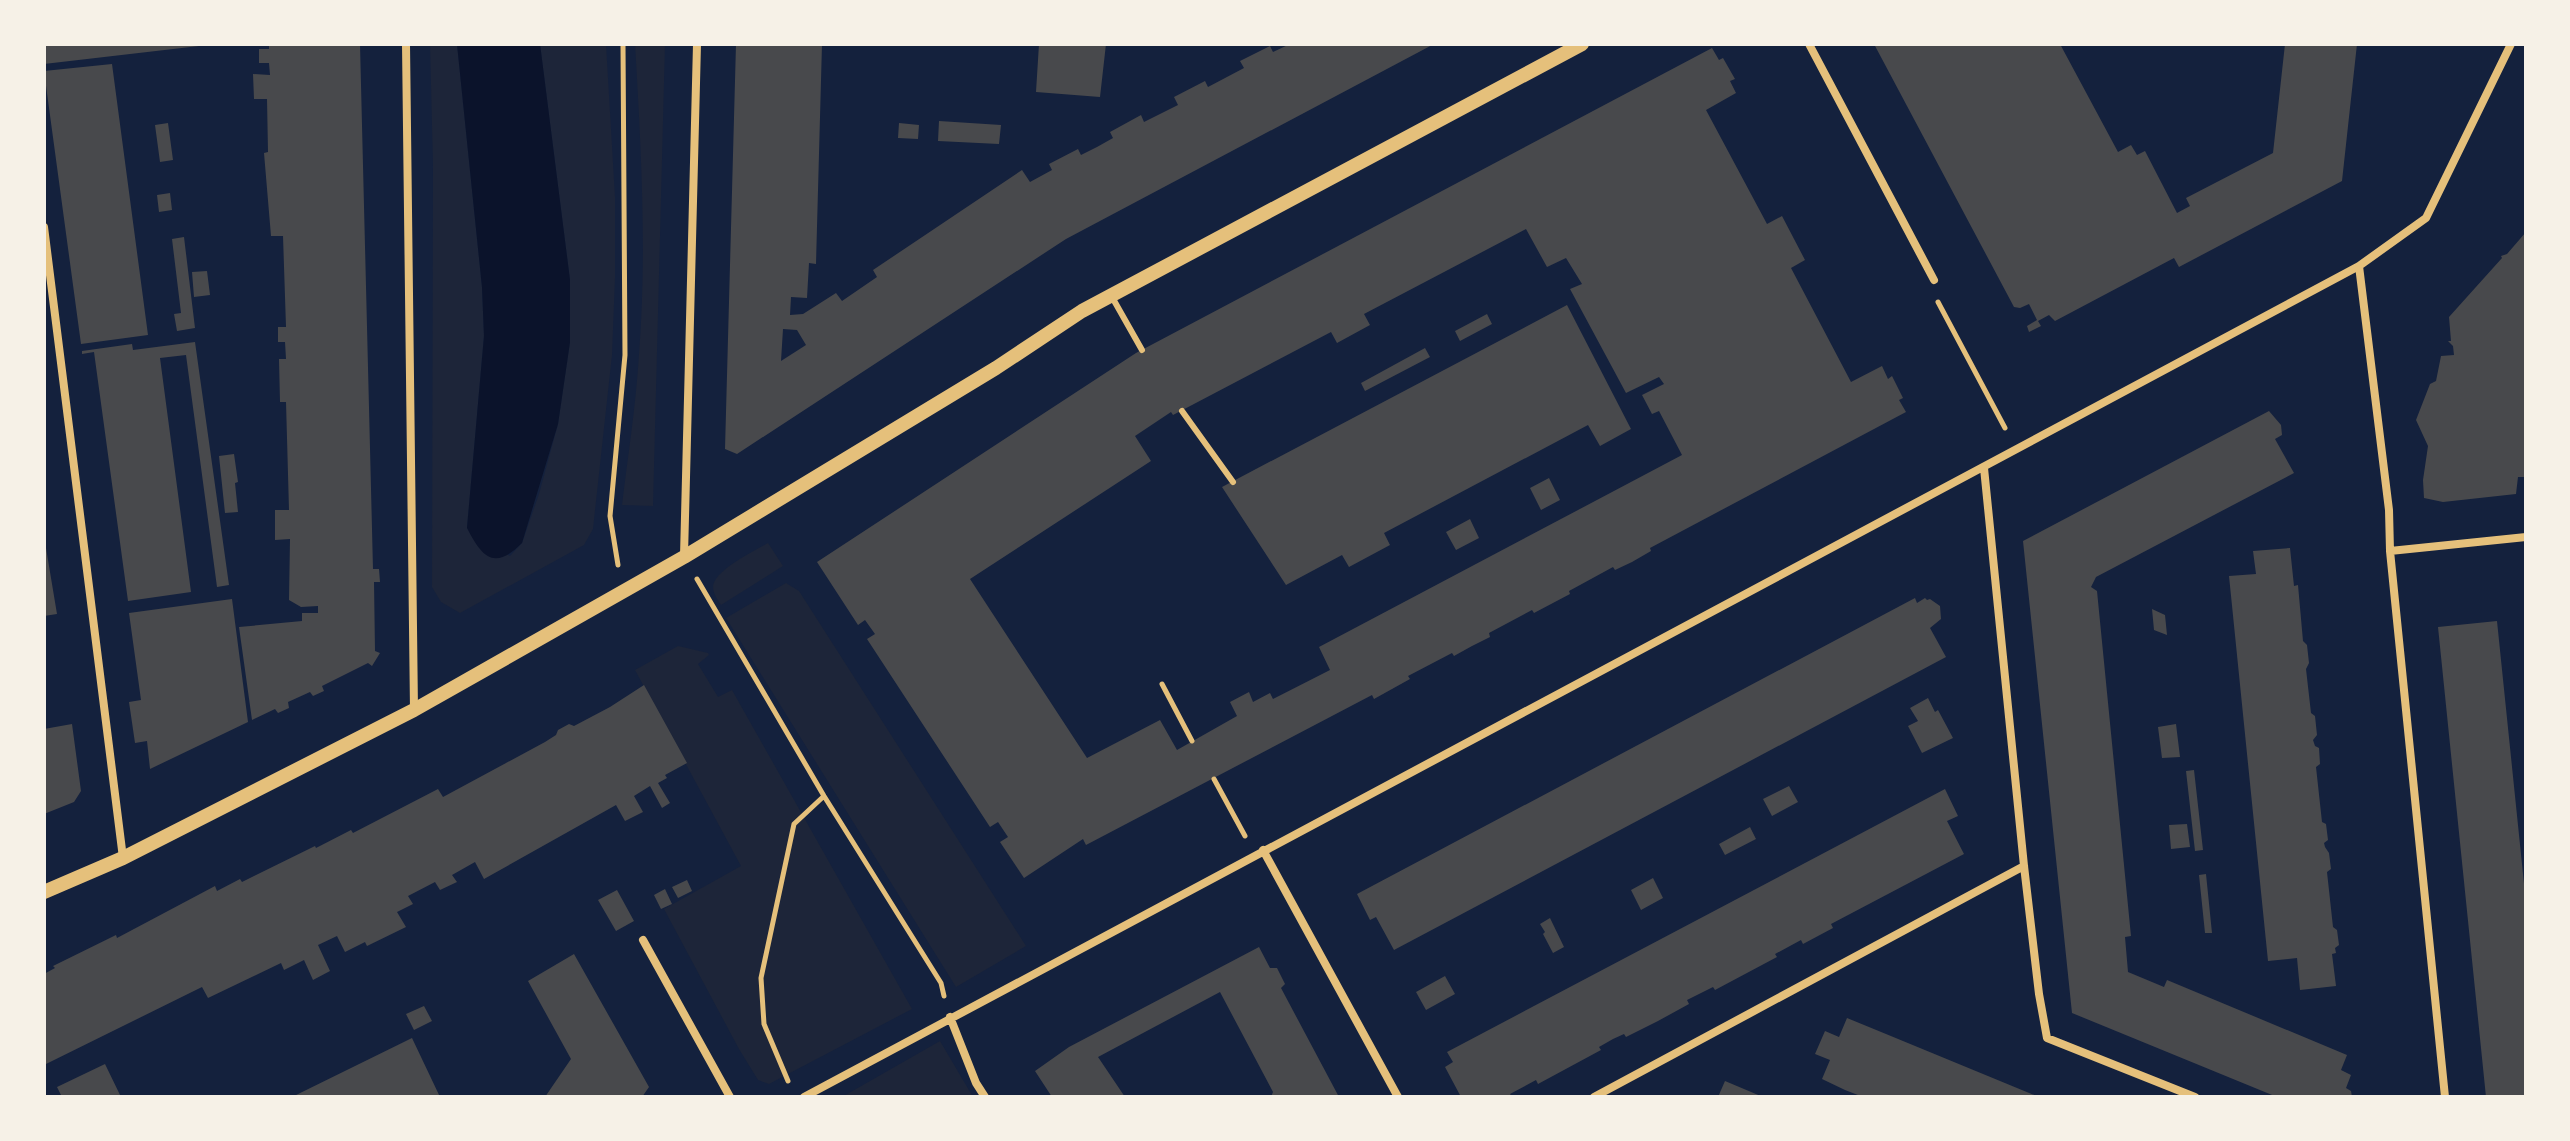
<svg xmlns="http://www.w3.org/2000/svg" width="2570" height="1141" font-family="Arial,sans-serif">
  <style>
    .green { fill: #1d2539 }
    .water { fill: #0b132b }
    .building { fill: #48494c; fill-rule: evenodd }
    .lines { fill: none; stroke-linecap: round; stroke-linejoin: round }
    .path { stroke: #e5c07b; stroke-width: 5 }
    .service { stroke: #e5c07b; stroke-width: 6 }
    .minor { stroke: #e5c07b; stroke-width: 8 }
    .tertiary { stroke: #e5c07b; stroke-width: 14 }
  </style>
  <rect width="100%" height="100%" fill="#14213d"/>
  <!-- green -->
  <path class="green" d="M 430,44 L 457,44 L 482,287 L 484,336 L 467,528 L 510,556 L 522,543 L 539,494 L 558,424 L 570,342 L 570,280 L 540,44 L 606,44 L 615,197 L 615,278 L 612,355 L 593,529 L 584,545 L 460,613 L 441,602 L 432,587 L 433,166 Z
    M 635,44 L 665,44 L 653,506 L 622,505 C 628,455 636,405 639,354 C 647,251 641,147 635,44 Z
    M 768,543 L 783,566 L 721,605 C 717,599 713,593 713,587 C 713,571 754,551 768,543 Z
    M 786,583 L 799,591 L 1026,946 L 956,987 L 726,618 Z
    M 678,646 L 708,653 L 709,655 L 698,664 L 718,697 L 732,690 L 912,1009 L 769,1084 L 758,1080 L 739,1049 L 664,909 L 741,866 L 635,670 Z
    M 940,1041 L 973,1097 L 842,1097 Z"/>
  <!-- water -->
  <path class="water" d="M 457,44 L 540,44 L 570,280 L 570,342 L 558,424 L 522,543 C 494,571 482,557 467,528 L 484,336 L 482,287 Z"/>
  <!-- building -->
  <path class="building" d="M 44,44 L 199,44 L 199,46 L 44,64 Z
    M 269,44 L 360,44 L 373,569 L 379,569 L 380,582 L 374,582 L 375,651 L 380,653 L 372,666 L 368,663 L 322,686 L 324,691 L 313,696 L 310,692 L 288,702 L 289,708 L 278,713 L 275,709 L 252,720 L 239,627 L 302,621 L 302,613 L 318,613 L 318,606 L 301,607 L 289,600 L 290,539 L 275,540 L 275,510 L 289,510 L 286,402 L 280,402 L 279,359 L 286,359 L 285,342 L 278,342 L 278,327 L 286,327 L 283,236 L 271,236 L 264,153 L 268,152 L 267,99 L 254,99 L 253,74 L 270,75 L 269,63 L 259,63 L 259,49 L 269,49 Z
    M 736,44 L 822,44 L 816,264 L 809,263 L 807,298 L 791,297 L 790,315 L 803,314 L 836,293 L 842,301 L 877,277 L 873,270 L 1022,170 L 1030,182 L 1052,170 L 1049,164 L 1078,149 L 1081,155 L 1097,147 L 1113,138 L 1110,132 L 1141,115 L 1144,122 L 1178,105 L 1174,97 L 1205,81 L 1208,87 L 1244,68 L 1240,61 L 1270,46 L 1273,52 L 1290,44 L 1434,44 L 1066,239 L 737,454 L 725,449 ZM 783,329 L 797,330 L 806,345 L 781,361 Z
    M 1039,44 L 1106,44 L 1100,97 L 1036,92 Z
    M 1874,44 L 2060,44 L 2118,152 L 2131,145 L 2137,155 L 2145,151 L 2177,213 L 2190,206 L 2186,198 L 2273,153 L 2285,44 L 2357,44 L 2342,181 L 2179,267 L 2174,258 L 2055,321 L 2049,315 L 2038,321 L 2041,326 L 2029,332 L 2027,326 L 2037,320 L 2029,304 L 2020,308 L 2014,307 Z
    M 1712,48 L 1719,60 L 1723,58 L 1735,79 L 1730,81 L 1736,93 L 1706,110 L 1767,224 L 1782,216 L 1805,260 L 1791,268 L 1851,382 L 1882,366 L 1888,379 L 1892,376 L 1903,398 L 1899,400 L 1906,412 L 1650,548 L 1651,551 L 1632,562 L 1615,570 L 1613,567 L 1569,591 L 1570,594 L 1534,613 L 1532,610 L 1489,633 L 1490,637 L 1472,646 L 1454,656 L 1452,653 L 1408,676 L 1410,679 L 1374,699 L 1372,695 L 1086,845 L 1083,839 L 1024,878 L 1000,842 L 1008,837 L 998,822 L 990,827 L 867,639 L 875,634 L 865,620 L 858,625 L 817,562 L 1136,353 ZM 1526,229 L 1547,267 L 1566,258 L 1582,284 L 1570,289 L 1626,393 L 1659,377 L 1664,384 L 1642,395 L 1652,414 L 1659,411 L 1682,455 L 1319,647 L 1330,670 L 1273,699 L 1270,693 L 1253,702 L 1249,692 L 1230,702 L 1237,716 L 1177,750 L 1160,720 L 1087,758 L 970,579 L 1151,461 L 1135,436 L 1171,412 L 1173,415 L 1331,332 L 1337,343 L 1370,325 L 1364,314 Z
    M 112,64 L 148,335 L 81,344 L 44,71 Z
    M 939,121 L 1001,125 L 999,144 L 938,141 Z
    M 168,123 L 173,160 L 160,162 L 155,125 Z
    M 899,123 L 919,125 L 918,139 L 898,138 Z
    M 170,193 L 172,210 L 159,212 L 157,195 Z
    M 2526,232 L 2526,477 L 2518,477 L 2516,494 L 2443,502 L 2424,498 L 2423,480 L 2428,446 L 2416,420 L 2430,384 L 2436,381 L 2441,356 L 2454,355 L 2453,346 L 2448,341 L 2451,341 L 2449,317 L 2502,258 L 2501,256 L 2507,254 Z
    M 184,237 L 195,328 L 177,331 L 174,314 L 181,313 L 172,239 Z
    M 207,271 L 210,295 L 194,297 L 192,272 Z
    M 1567,305 L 1631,429 L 1600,446 L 1588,425 L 1384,533 L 1390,545 L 1349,567 L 1342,555 L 1286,585 L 1222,487 Z
    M 1487,314 L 1492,324 L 1460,341 L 1455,331 Z
    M 195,342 L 229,585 L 217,587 L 186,355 L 160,358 L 191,592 L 128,601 L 94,352 L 82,354 L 82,351 L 132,344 L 133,350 Z
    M 1425,348 L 1430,357 L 1365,391 L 1361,383 Z
    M 2269,411 L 2281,425 L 2282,435 L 2275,439 L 2294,473 L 2096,577 L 2091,587 L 2097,591 L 2131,936 L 2125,937 L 2128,972 L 2164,987 L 2167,980 L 2347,1055 L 2341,1070 L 2351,1075 L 2346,1088 L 2351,1091 L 2352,1097 L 2277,1097 L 2072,1013 L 2023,541 Z
    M 234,454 L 238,482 L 235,483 L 238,512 L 225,513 L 219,456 Z
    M 1549,478 L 1560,500 L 1541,510 L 1530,488 Z
    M 1470,519 L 1479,538 L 1456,550 L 1446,532 Z
    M 44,536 L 57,614 L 44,616 Z
    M 2290,548 L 2294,586 L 2298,585 L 2303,641 L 2307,645 L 2309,663 L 2306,669 L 2311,713 L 2315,716 L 2317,735 L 2313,740 L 2315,746 L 2319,748 L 2320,764 L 2316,767 L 2322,822 L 2326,824 L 2328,840 L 2324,843 L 2325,847 L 2329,853 L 2331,869 L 2327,872 L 2333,927 L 2337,930 L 2339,945 L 2335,948 L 2336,953 L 2332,954 L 2336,986 L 2300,990 L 2297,958 L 2268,961 L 2229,576 L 2256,574 L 2253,551 Z
    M 1915,598 L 1917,603 L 1925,598 L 1927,600 L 1930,599 L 1940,606 L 1941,619 L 1930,628 L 1946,657 L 1394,950 L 1376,917 L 1370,920 L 1357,894 Z
    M 232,599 L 248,722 L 150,769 L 147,741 L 135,743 L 129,702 L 141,700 L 129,613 Z
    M 2152,609 L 2165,615 L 2167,635 L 2154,630 Z
    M 2497,621 L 2526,903 L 2526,1097 L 2486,1097 L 2438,627 Z
    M 644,685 L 687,763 L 665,775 L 667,778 L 658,783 L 670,803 L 662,808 L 650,786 L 634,796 L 643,812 L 625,821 L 616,805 L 484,879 L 475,862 L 452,875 L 457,882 L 440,890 L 435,882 L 408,896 L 413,904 L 397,912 L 406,927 L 367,946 L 365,942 L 345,952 L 337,936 L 318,945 L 330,971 L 313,980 L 304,960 L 284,970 L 281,963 L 208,998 L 202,987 L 44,1065 L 44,974 L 55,968 L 53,966 L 116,935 L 117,938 L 215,886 L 217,891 L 240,879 L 242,882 L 315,846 L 316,848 L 351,830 L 353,833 L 438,789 L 443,797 L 545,742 L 556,735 L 558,730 L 569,724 L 574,726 L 610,707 Z
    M 1928,698 L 1935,712 L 1938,710 L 1953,738 L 1922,753 L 1908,726 L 1918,721 L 1910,708 Z
    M 72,724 L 81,791 L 74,802 L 44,814 L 44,729 Z
    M 2176,724 L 2180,757 L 2162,758 L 2158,727 Z
    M 2194,770 L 2203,850 L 2195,851 L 2186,771 Z
    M 1789,786 L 1798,802 L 1772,816 L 1763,799 Z
    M 1945,789 L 1958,816 L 1947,821 L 1964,854 L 1831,924 L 1833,928 L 1803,944 L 1801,940 L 1775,954 L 1777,957 L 1715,990 L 1713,987 L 1687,1000 L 1689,1004 L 1658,1021 L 1626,1037 L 1624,1034 L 1613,1039 L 1599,1047 L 1601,1050 L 1538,1084 L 1536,1080 L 1510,1094 L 1512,1097 L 1461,1097 L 1445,1067 L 1453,1062 L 1447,1052 Z
    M 2187,824 L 2190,847 L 2171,849 L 2169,825 Z
    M 1750,827 L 1756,839 L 1725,855 L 1719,844 Z
    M 2206,874 L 2212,933 L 2205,933 L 2199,875 Z
    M 1653,878 L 1663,898 L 1641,910 L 1631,890 Z
    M 687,880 L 692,891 L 678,898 L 672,887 Z
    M 665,889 L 672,904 L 661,909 L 654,895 Z
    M 617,890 L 634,921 L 616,931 L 598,900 Z
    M 1550,918 L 1564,947 L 1553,953 L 1543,934 L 1545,932 L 1540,924 Z
    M 1259,947 L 1270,968 L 1277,968 L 1285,984 L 1281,988 L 1339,1097 L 1271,1097 L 1273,1092 L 1220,992 L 1098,1057 L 1125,1097 L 1052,1097 L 1035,1071 L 1069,1047 Z
    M 574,954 L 649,1087 L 642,1097 L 545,1097 L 571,1059 L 528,981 Z
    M 1445,976 L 1455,994 L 1426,1010 L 1416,992 Z
    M 424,1006 L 432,1021 L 414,1030 L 406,1014 Z
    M 1847,1018 L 1886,1034 L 2039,1097 L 1863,1097 L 1845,1090 L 1822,1079 L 1830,1060 L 1815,1054 L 1825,1031 L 1839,1037 Z
    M 412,1038 L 440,1097 L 292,1097 Z
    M 105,1064 L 121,1097 L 62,1097 L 57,1087 Z
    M 1725,1081 L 1763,1097 L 1718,1097 Z"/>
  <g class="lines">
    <!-- path -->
    <path class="path" d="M 1938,302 L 2005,428
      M 618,565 L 610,516 L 625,355 L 623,44
      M 697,579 L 824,796 L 941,983 L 944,996
      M 1162,684 L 1192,741
      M 1214,779 L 1245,836
      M 788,1081 L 764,1024 L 761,978 L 794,824 L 824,796"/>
    <!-- service -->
    <path class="service" d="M 1112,297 L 1142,350
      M 1182,411 L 1233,482"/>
    <!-- minor -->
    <path class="minor" d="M 406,44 L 414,710
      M 1809,44 L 1934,280
      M 44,227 L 123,858
      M 2359,266 L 2389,510 L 2390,551 L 2445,1097
      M 1984,468 L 2024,866 L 2039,994 L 2047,1038 L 2195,1097
      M 2390,551 L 2526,537
      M 684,556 L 697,44
      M 1263,850 L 1398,1097
      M 643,940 L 730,1097
      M 950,1017 L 976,1083 L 985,1097
      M 804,1097 L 2359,266 L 2426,218 L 2511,44
      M 1594,1097 L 2024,866"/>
    <!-- tertiary -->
    <path class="tertiary" d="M 44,892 L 123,858 L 414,710 L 684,557 L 996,368 L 1082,311 L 1582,44"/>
  </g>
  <!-- border -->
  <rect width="2570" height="1141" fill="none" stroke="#f6f1e7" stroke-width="92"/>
</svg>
